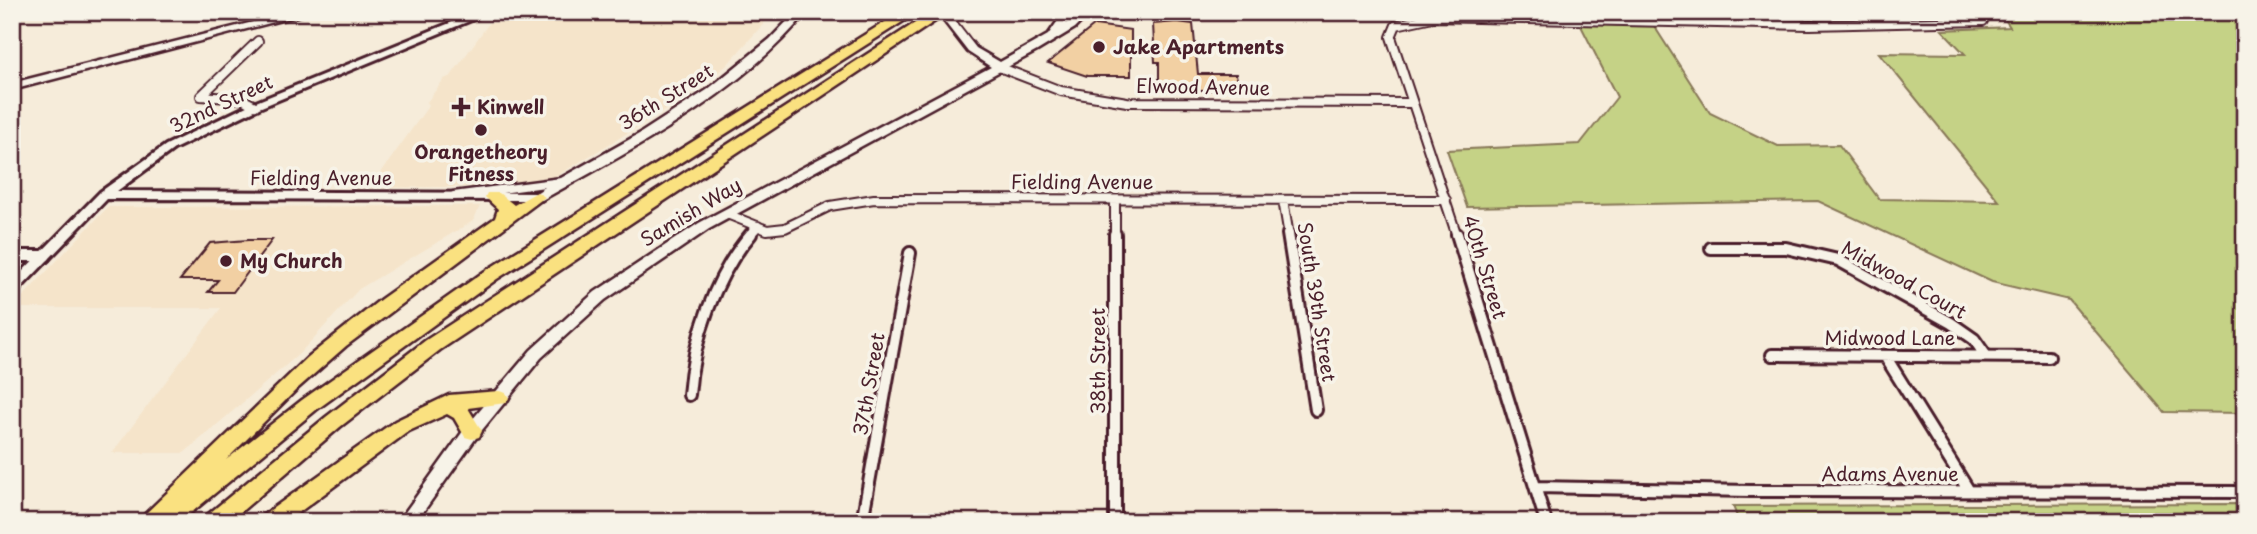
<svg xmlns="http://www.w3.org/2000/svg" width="2257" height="534" font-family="'Playpen Sans',sans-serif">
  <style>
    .built { fill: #f5e4ca }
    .green { fill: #c5d286; stroke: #887858; stroke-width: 2 }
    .building { fill: #f2d0a3; stroke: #4a1f2b; stroke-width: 2 }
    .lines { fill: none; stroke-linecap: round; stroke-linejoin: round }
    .minor-far1-casing { stroke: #4a1f2b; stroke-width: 12 }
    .minor-casing { stroke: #4a1f2b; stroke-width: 16 }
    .tertiary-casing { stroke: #4a1f2b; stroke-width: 6 }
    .secondary-casing { stroke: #4a1f2b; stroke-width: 5 }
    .motorway-casing { stroke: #4a1f2b; stroke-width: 5 }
    .minor-far1 { stroke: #f7f3e8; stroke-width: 8 }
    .minor { stroke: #f7f3e8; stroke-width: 10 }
    .tertiary { fill: #f7f3e8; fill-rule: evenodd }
    .secondary { fill: #f7f3e8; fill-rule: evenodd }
    .motorway { fill: #fae180; fill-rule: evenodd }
    .poi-dot { fill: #4a1f2b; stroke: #f7f3e8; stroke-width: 2.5 }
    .labels { text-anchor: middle; stroke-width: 7; stroke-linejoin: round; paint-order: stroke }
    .poi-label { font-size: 19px; font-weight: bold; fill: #4a1f2b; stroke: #f7f3e8; text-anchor: start }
    .street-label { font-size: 19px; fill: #4a1f2b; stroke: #f7f3e8 }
  </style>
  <rect width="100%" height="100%" fill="#f6ecda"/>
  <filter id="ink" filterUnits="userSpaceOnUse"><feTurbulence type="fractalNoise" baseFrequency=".0143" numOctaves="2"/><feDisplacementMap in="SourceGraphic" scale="14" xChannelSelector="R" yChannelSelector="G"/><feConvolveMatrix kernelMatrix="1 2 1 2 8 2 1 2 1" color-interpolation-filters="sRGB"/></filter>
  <g filter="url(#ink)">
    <!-- built -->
    <path class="built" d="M 569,12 L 774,12 L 726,66 L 677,103 L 553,178 L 514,186 L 370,188 L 429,105 L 427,102 L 444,79 L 451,76 L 489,23 L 563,22 Z
      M 480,206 L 473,221 L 359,289 L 299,354 L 184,453 L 112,453 L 221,308 L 12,308 L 108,207 Z"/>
    <!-- green -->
    <path class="green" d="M 2000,12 L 2245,12 L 2245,413 L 2164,412 L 2069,300 L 1992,282 L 1818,201 L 1467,207 L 1447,150 L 1580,144 L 1617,97 L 1575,14 L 1647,15 L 1710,113 L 1778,146 L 1839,145 L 1879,199 L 1999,201 L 1879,53 L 1965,54 L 1942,30 L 2010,27 Z
      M 2245,504 L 2245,522 L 1739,522 L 1733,506 Z"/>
    <!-- building -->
    <path class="building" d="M 1177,22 L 1193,24 L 1198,74 L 1236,74 L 1239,89 L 1159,91 L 1159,62 L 1155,62 L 1153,24 Z
      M 1095,25 L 1131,30 L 1131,76 L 1087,76 L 1048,63 Z
      M 248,240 L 272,240 L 233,292 L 208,292 L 218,280 L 180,280 L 210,243 Z"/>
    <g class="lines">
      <!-- minor-far1 casing -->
      <g class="minor-far1-casing">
        <path id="minor-far1" d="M 999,67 L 1061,91 L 1127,102 L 1412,103
          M 201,96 L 258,41
          M 201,96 L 242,99 L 255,106
          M 1115,200 L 1115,236
          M 1283,200 L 1289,236
          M 727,214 L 767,230 L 785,228 L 830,206 L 874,199 L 1446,200
          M 749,236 L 758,226
          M 1457,236 L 1391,37 L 1396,25 L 1433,17 L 1810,25 L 1983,21"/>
      </g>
      <!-- minor casing -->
      <g class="minor-casing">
        <path id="minor" d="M 1115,234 L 1115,522
          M 1288,234 L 1316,410
          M 1457,234 L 1546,522
          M 1711,248 L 1786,248 L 1838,260 L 1951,323 L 1974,339 L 1986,356
          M 12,256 L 45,256
          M 1772,355 L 2049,357
          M 1885,356 L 1969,491
          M 689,395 C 693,340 714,277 751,234
          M 1536,487 L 1750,491 L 2245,492
          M 862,522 L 910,253"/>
      </g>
      <!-- tertiary casing -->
      <g class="tertiary-casing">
        <path id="tertiary" d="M 477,12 L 491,12 L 259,108 L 174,149 L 117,191 L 537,193 L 543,197 L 541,200 L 107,199 L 16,293 L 12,294 L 12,282 L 100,192 L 166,145 L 251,104 Z"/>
      </g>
      <!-- secondary casing -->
      <g class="secondary-casing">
        <path id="secondary" d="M 293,12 L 312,12 L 12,90 L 12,83 Z
          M 796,12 L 807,12 C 738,96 635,148 542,200 L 532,200 L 530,197 L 545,187 L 453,200 L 446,196 L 453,192 L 561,178 L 639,134 L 707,90 L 770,39 Z
          M 937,12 L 948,12 L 976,48 L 1000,62 L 1048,35 L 1064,12 L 1075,12 L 1066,24 L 1079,12 L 1091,12 L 1075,28 L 1037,51 L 709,229 L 605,300 L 541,358 L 478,435 L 416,522 L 398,522 L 466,427 L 531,350 L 595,292 L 699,223 L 991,67 L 968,52 Z"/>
      </g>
      <!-- motorway casing -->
      <g class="motorway-casing">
        <path id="motorway" d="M 901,12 L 918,12 L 497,279 L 316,410 L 180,522 L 140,522 L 143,516 L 308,357 L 381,299 L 495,218 L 498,209 L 485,197 L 487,193 L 499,193 L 514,205 L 537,192 L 545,197 L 346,346 L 297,389 L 226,460 L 302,400 L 485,271 Z
          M 932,12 L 949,12 L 440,350 L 340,427 L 229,522 L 203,522 L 206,516 L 326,417 L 426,340 Z
          M 499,391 L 506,393 L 509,398 L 506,403 L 468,408 L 482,431 L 479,437 L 472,439 L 465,437 L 454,418 L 447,414 L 409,431 L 286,522 L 259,522 L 262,516 L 395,421 L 449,395 Z"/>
      </g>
      <!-- minor-far1 -->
      <use href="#minor-far1" class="minor-far1"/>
      <!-- minor -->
      <use href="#minor" class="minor"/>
      <!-- tertiary -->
      <use href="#tertiary" class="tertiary"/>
      <!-- secondary -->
      <use href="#secondary" class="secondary"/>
      <!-- motorway -->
      <use href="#motorway" class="motorway"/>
    </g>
  </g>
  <!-- markers -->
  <g class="poi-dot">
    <circle cx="1099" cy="47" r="7"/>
    <path d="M457.5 96.5h7v7h7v7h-7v7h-7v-7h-7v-7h7z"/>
    <circle cx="481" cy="130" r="7"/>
    <circle cx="226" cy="261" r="7"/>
  </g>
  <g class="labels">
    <!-- poi labels -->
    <g class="poi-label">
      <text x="1113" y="54">Jake Apartments</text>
      <text x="477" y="114">Kinwell</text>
      <text x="481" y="159" text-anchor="middle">Orangetheory<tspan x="481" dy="22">Fitness</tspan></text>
      <text x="240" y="268">My Church</text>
    </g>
    <!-- street labels -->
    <g class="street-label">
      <text transform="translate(1203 87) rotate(1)" y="7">Elwood Avenue</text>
      <text transform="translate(666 97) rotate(-32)" y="7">36th Street</text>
      <text transform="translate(221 104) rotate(-25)" y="7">32nd Street</text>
      <text x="321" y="185">Fielding Avenue</text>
      <text x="1082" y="189">Fielding Avenue</text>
      <text transform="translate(691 212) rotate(-31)" y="7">Samish Way</text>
      <text transform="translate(1485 267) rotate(73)" y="7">40th Street</text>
      <text transform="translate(1904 280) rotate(29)" y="7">Midwood Court</text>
      <text transform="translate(1317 302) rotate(81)" y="7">South 39th Street</text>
      <text x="1890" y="345">Midwood Lane</text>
      <text transform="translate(1098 361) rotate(-90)" y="7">38th Street</text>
      <text transform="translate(869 384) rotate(-80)" y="7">37th Street</text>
      <text x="1890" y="481">Adams Avenue</text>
    </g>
  </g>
  <!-- margin -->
  <rect width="2257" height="534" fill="none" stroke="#f7f3e8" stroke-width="42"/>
  <rect x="21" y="21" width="2215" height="492" fill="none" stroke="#4a1f2b" stroke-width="2.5" filter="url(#ink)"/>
</svg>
